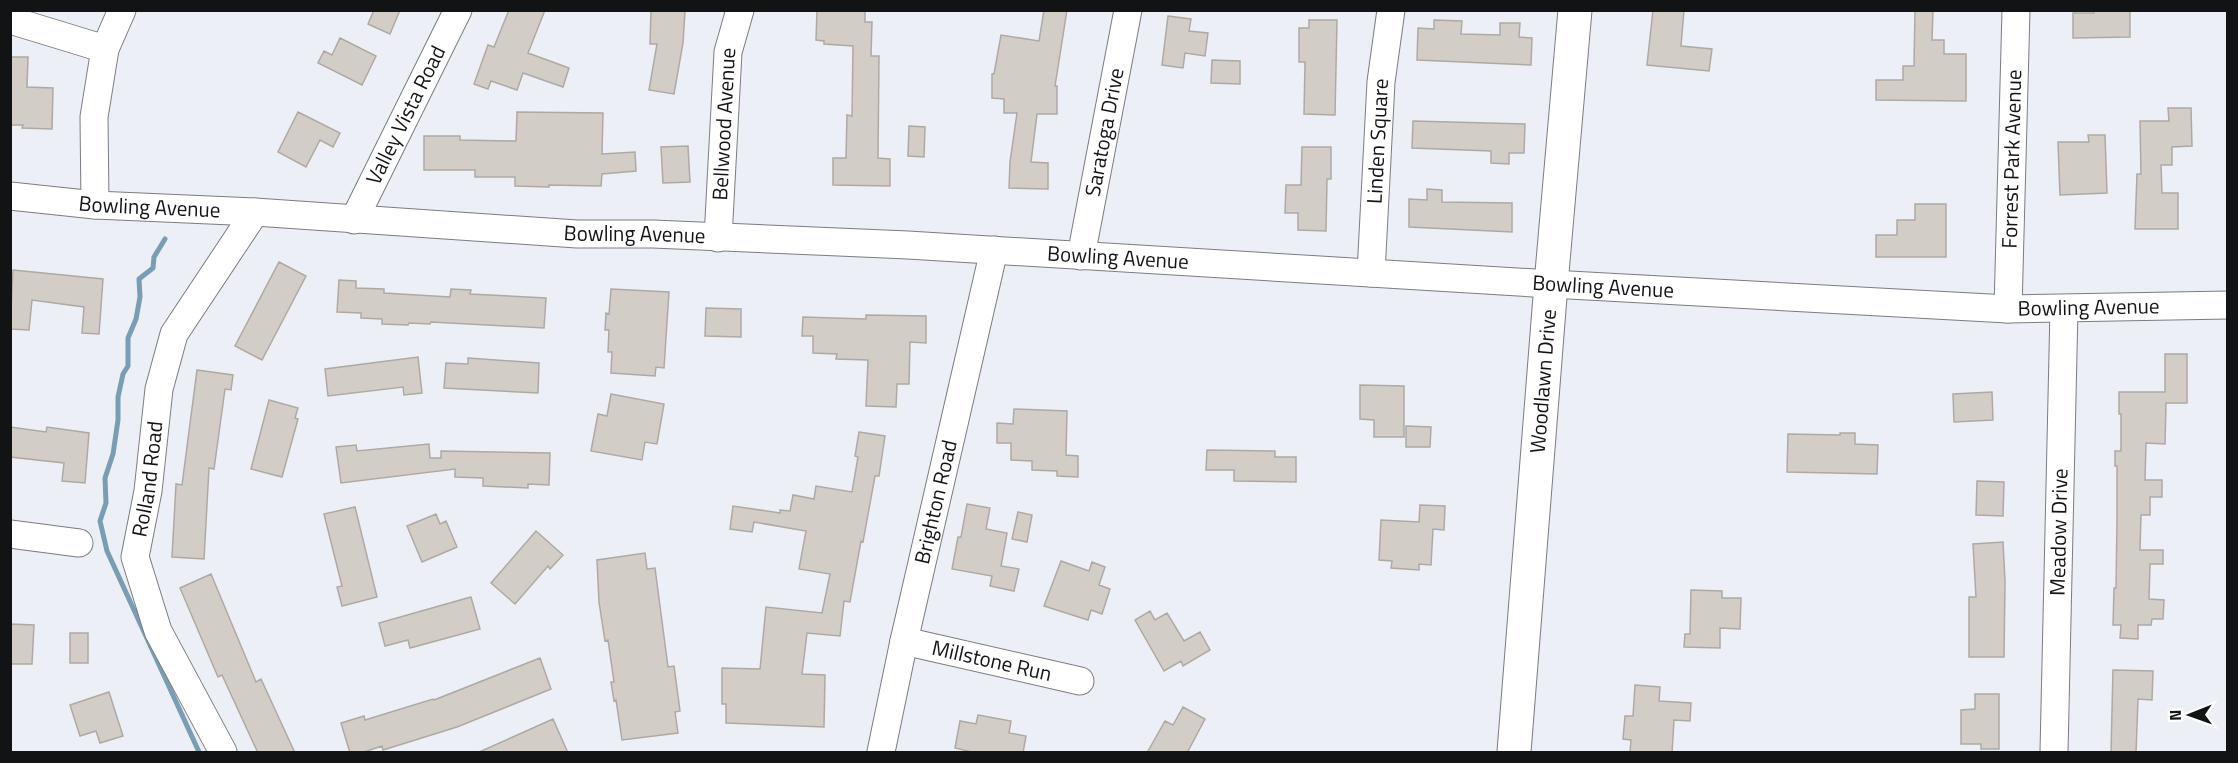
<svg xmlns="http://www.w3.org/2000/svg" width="2238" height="763" font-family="'Titillium Web',sans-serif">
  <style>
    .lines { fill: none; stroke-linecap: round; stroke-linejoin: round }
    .stream { stroke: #799eb3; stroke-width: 5 }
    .building { fill: #d3cdc8; stroke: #afa9a4; stroke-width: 1.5 }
    .minor-casing { stroke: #7a7c82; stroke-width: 29 }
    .major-casing { stroke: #7a7c82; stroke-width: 35 }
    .minor { stroke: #fff; stroke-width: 27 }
    .major { stroke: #fff; stroke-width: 33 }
    .labels { text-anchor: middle; stroke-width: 6; stroke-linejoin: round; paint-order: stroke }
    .street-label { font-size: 21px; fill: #121315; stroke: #fff }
  </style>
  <rect width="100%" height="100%" fill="#eceff6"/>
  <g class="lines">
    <!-- stream -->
    <path class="stream" d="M 165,239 L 154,257 L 153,268 L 139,279 L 140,297 L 136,319 L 128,338 L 128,366 L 123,374 L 118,397 L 118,420 L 113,454 L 105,478 L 106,503 L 100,521 L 107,551 L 199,752"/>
  </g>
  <!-- building -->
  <path class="building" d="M 374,10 L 400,10 L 390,34 L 368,24 Z
    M 509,10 L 545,10 L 528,53 L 569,68 L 563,87 L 523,73 L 517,90 L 491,81 L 488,89 L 474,84 L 488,45 L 494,47 Z
    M 651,10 L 685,11 L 683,43 L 674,94 L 649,90 L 657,44 L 650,44 Z
    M 817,10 L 865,10 L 865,22 L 872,22 L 871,56 L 879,56 L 878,158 L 890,159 L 890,186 L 833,185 L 833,158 L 846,158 L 847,115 L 852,116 L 853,46 L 824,44 L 824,41 L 816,40 Z
    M 1044,10 L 1067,10 L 1055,86 L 1057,86 L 1057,114 L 1037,114 L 1031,162 L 1048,163 L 1048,189 L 1009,188 L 1010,162 L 1017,113 L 1004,113 L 1004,99 L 992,98 L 992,74 L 994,74 L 1001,35 L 1039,41 Z
    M 1653,10 L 1684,10 L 1681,46 L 1712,49 L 1709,71 L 1647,65 Z
    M 1915,10 L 1933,10 L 1932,40 L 1944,40 L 1944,54 L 1966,54 L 1966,101 L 1876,100 L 1876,80 L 1903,80 L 1903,66 L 1914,66 Z
    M 2094,10 L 2130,10 L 2130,37 L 2073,38 L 2073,13 L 2094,13 Z
    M 1168,16 L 1191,19 L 1189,31 L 1208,33 L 1205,56 L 1185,53 L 1183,68 L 1162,65 Z
    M 1309,20 L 1337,20 L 1335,115 L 1304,114 L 1305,62 L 1299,62 L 1299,28 L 1309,28 Z
    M 1434,20 L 1462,21 L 1461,34 L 1500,35 L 1500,23 L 1520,23 L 1519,37 L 1532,38 L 1531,65 L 1417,60 L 1418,28 L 1434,29 Z
    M 340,38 L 376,56 L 362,85 L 318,63 L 324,51 L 332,55 Z
    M 10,57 L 28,57 L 27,87 L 53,88 L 52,129 L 22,128 L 23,125 L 10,125 Z
    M 1212,60 L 1240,61 L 1240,84 L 1211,83 Z
    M 2168,108 L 2191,108 L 2192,146 L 2172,147 L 2172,165 L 2161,165 L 2162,193 L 2178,193 L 2178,229 L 2135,229 L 2137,174 L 2141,174 L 2140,121 L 2169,121 Z
    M 298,112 L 340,133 L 333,147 L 320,140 L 306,167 L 278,152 Z
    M 517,112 L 603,113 L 602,154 L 635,152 L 636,171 L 602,174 L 601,186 L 549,185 L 549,187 L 515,186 L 515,177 L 475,177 L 475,170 L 424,170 L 424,136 L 460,136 L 460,140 L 516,141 Z
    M 1413,121 L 1525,124 L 1524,153 L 1509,153 L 1509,164 L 1491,163 L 1491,151 L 1412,148 Z
    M 909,126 L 925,127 L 924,157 L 908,156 Z
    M 2088,135 L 2105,135 L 2107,193 L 2060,195 L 2058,142 L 2089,142 Z
    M 688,146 L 690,182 L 663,183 L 661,147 Z
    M 1302,147 L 1331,147 L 1331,179 L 1327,179 L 1326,231 L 1298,230 L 1298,213 L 1285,213 L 1286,185 L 1301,185 Z
    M 1427,189 L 1442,190 L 1442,202 L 1512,203 L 1512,232 L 1409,227 L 1409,199 L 1427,200 Z
    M 1915,204 L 1946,204 L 1946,257 L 1876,257 L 1876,235 L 1897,235 L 1897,220 L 1915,220 Z
    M 279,262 L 306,276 L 262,360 L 235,346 Z
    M 13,270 L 103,279 L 99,334 L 82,333 L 84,307 L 32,300 L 29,330 L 10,329 Z
    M 339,280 L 356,281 L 356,288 L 384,289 L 384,293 L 450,297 L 451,289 L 471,290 L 470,294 L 546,298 L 544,328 L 431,322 L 430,324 L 409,323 L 408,325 L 382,324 L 382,319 L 361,318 L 361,313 L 337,312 Z
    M 611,289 L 669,292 L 664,368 L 656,367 L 655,376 L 611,373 L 612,352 L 608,352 L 609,330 L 605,330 L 606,313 L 609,314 Z
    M 706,308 L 741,309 L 741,337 L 705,336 Z
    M 866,315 L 926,316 L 926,343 L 910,342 L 909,384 L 897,384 L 896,407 L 866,406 L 868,360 L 836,359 L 837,354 L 813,353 L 813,336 L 802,336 L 803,317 L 866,319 Z
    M 2165,354 L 2187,354 L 2187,403 L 2166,403 L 2165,444 L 2146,443 L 2145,480 L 2162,480 L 2162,497 L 2150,497 L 2150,515 L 2141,515 L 2140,550 L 2163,550 L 2163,564 L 2150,564 L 2149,599 L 2164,600 L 2163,619 L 2152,619 L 2151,625 L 2138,625 L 2138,639 L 2120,638 L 2121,625 L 2113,625 L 2114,588 L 2116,588 L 2117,521 L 2117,466 L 2115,466 L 2115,451 L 2121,451 L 2121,414 L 2119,414 L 2119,392 L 2165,392 Z
    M 418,357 L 422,393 L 404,395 L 403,387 L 328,396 L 325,369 Z
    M 468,358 L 539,363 L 538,393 L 444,388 L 446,363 L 468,364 Z
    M 197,370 L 233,375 L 231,390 L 225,389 L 214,469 L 209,468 L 204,559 L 172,557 L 176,484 L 182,485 Z
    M 1360,385 L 1404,386 L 1404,437 L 1374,437 L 1374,420 L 1360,419 Z
    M 1992,392 L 1993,420 L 1954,422 L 1953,394 Z
    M 611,394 L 664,404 L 657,444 L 645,442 L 642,460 L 591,451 L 598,414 L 607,416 Z
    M 269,400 L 298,408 L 295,418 L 298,419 L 282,477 L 251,469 Z
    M 1014,409 L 1067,411 L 1066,455 L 1078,456 L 1078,477 L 1057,476 L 1057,471 L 1032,470 L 1032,461 L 1011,460 L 1011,443 L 997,443 L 997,423 L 1013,424 Z
    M 1406,426 L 1431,427 L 1430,447 L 1406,447 Z
    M 10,427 L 46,432 L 47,427 L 89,433 L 85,483 L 62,481 L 64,463 L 10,457 Z
    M 859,432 L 885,436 L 879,476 L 875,476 L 863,542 L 861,541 L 850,602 L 844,601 L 840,636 L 807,633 L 802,674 L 825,675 L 824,727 L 726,723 L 726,704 L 722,704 L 722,668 L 760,669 L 766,607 L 822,613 L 830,574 L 799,569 L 806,531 L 754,522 L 752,532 L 730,529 L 733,506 L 780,513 L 780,510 L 790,511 L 793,495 L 814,499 L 816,486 L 852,492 L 858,457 L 855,456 Z
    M 1840,433 L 1855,433 L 1855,444 L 1878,445 L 1877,474 L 1787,472 L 1788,434 L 1840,435 Z
    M 429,444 L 430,458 L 441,458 L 441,451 L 550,453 L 549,485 L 528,484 L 528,488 L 483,486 L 483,478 L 455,477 L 455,469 L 341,483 L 336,447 L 356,445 L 357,451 Z
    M 1207,450 L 1275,451 L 1275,457 L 1296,457 L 1296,482 L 1234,481 L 1234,470 L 1206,470 Z
    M 1977,481 L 2004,482 L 2003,516 L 1976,515 Z
    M 967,504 L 990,508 L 986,529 L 1007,533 L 1001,566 L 1019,569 L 1014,591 L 990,586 L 992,576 L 952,569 L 958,537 L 961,537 Z
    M 1420,505 L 1445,506 L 1444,530 L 1433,529 L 1431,565 L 1419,564 L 1419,570 L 1391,568 L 1392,561 L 1379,560 L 1381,520 L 1419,522 Z
    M 355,507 L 377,597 L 342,606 L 337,587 L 342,586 L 324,514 Z
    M 1018,512 L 1032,515 L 1027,542 L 1012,539 Z
    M 436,514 L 440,524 L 446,521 L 457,547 L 422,562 L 407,526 Z
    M 536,531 L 563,555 L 550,569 L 548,566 L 515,604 L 491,583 Z
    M 2003,542 L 2005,581 L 2004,657 L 1969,657 L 1969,597 L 1976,597 L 1973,544 Z
    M 645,553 L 647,569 L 655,568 L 668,667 L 674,666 L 680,711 L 675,712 L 678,733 L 622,740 L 616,700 L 614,701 L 611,682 L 614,682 L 608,640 L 605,641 L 599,602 L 597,560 Z
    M 1061,561 L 1089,571 L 1092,562 L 1105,567 L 1099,585 L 1110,589 L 1102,614 L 1091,610 L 1088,620 L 1044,606 Z
    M 211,574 L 256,682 L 261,679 L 295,753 L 258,753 L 222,675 L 218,677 L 180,588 Z
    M 1691,590 L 1722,591 L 1722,598 L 1741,598 L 1740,629 L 1720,628 L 1720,648 L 1684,647 L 1685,634 L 1690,634 Z
    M 471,597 L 480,629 L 410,648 L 408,640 L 385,646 L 379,623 Z
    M 1150,611 L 1155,620 L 1167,613 L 1184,641 L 1200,632 L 1210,650 L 1183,666 L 1181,661 L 1164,671 L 1135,620 Z
    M 10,624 L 34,625 L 32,664 L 10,664 Z
    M 70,633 L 88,633 L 88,663 L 70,663 Z
    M 540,658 L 551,689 L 457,727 L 383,750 L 382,746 L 361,753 L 350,753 L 341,723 L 364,716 L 365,720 L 433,699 L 434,700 Z
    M 2113,670 L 2153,671 L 2152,700 L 2138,699 L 2136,753 L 2111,753 Z
    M 1635,685 L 1660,687 L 1659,701 L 1691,703 L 1690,721 L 1674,720 L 1672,753 L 1630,753 L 1631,740 L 1623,739 L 1625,716 L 1633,716 Z
    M 109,692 L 123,736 L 100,743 L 96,731 L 80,736 L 70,705 Z
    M 1975,694 L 1999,694 L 1999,749 L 1981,749 L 1981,744 L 1961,744 L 1961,710 L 1975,709 Z
    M 1183,707 L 1205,719 L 1187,753 L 1147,753 L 1165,721 L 1173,725 Z
    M 978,715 L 1011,721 L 1009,733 L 1026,736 L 1023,753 L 976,753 L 955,748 L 960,721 L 976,724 Z
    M 553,719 L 568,753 L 477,753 Z"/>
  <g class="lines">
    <!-- minor casing -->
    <g class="minor-casing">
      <g id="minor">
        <path d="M 10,20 L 105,49"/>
        <path id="s1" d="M 10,196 L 95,205 L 255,212 L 577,234 L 653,234 L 908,245 L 1551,284 L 2008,309 L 2228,305"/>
        <path d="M 95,205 L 94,117 L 105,49 L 122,10"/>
        <path id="s2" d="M 354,220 L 458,10"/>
        <path id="s3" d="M 718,238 L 728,52 L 740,10"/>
        <path id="s4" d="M 1081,256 L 1128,10"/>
        <path id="s5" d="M 1371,273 L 1381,82 L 1391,10"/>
        <path id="s6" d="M 2008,309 L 2016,10"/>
        <path d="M 10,534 L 79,543"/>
        <path id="s7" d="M 904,641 L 1080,681"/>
        <path id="s8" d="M 223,752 L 158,631 L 135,557 L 148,491 L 159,389 L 174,334 L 255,212"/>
        <path id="s9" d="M 881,752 L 904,641 L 994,250"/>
        <path id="s10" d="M 2054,752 L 2064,309"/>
      </g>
    </g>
    <!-- major casing -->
    <g class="major-casing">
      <g id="major">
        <path id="s11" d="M 1514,752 L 1551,284 L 1575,10"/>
      </g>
    </g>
    <!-- minor -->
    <use href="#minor" class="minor"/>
    <!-- major -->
    <use href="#major" class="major"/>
  </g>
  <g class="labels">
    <!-- street labels -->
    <g class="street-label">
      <text dy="7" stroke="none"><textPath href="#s2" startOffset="117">Valley Vista Road</textPath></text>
      <text dy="7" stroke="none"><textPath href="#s3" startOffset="114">Bellwood Avenue</textPath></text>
      <text dy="7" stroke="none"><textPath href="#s4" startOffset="126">Saratoga Drive</textPath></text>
      <text dy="7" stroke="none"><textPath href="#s5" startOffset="132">Linden Square</textPath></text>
      <text dy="7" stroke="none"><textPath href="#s6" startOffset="150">Forrest Park Avenue</textPath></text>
      <text dy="7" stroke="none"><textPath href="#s1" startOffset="140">Bowling Avenue</textPath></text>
      <text dy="7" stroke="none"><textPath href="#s1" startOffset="626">Bowling Avenue</textPath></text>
      <text dy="7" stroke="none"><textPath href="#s1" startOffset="1110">Bowling Avenue</textPath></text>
      <text dy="7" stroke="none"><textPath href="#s1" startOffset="1596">Bowling Avenue</textPath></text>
      <text dy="7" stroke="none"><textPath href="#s1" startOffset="2082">Bowling Avenue</textPath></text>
      <text dy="7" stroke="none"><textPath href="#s11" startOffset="372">Woodlawn Drive</textPath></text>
      <text dy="7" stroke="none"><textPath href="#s8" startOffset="294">Rolland Road</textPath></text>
      <text dy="7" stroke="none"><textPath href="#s9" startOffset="256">Brighton Road</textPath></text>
      <text dy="7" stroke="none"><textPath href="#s10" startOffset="220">Meadow Drive</textPath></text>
      <text dy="7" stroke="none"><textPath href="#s7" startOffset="90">Millstone Run</textPath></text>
    </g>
  </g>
  <!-- border -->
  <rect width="2238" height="763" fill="none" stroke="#121315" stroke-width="24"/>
  <!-- north arrow -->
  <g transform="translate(2190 715) rotate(269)" stroke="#ffffff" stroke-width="4.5" paint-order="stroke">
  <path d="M0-4.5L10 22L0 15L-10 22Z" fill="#121315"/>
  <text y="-9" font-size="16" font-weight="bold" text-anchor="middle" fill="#121315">N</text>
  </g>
</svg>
